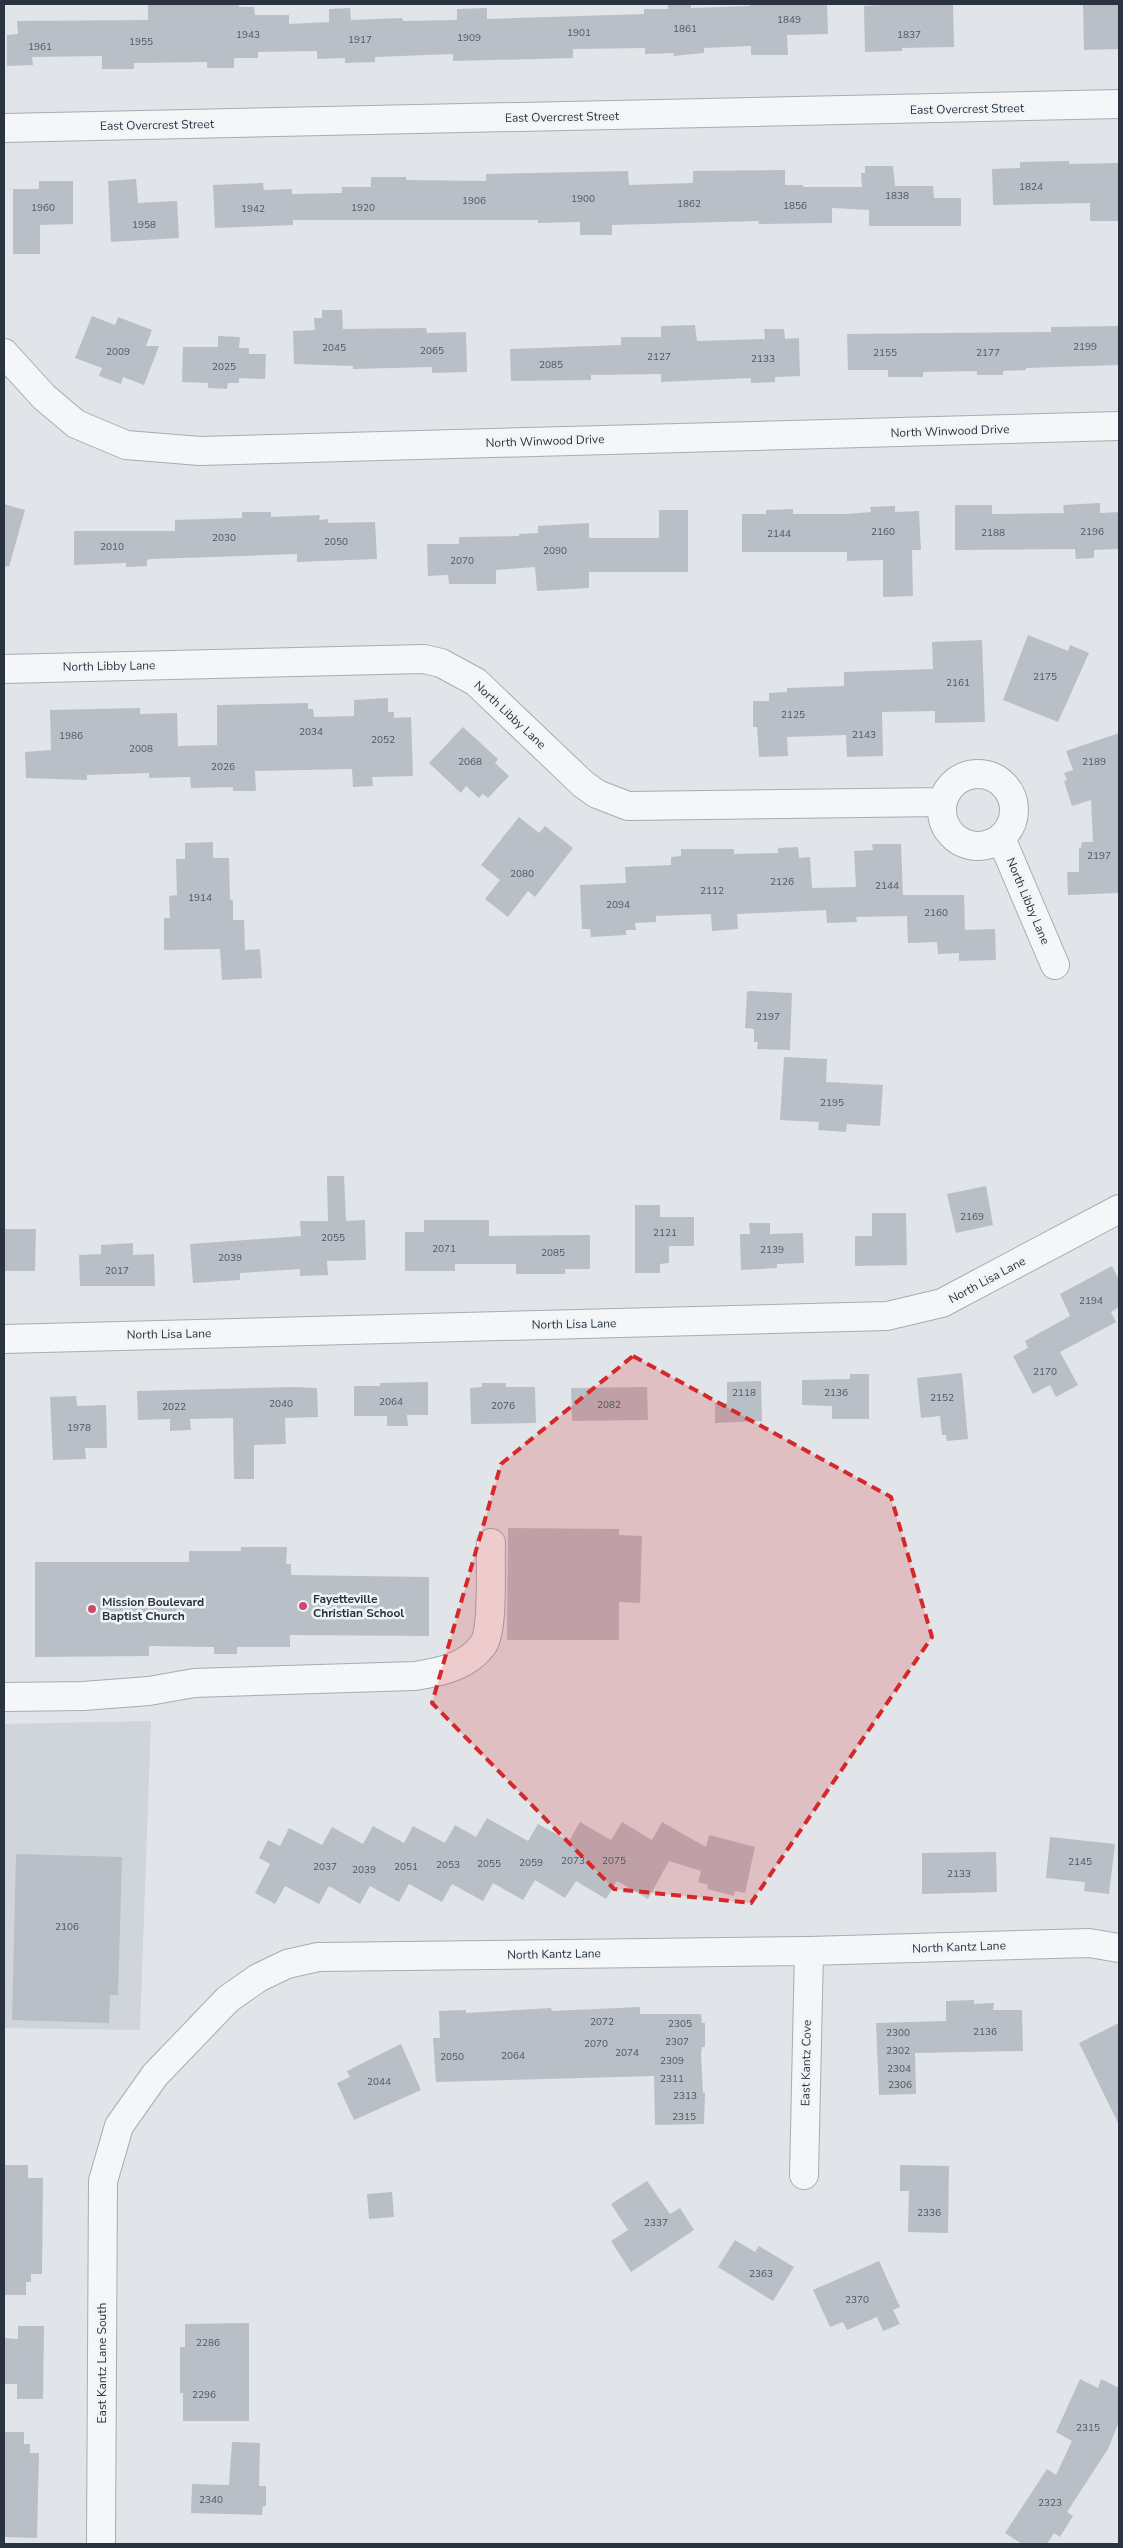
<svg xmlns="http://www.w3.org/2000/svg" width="1123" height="2548" font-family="'Nunito Sans',sans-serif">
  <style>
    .built { fill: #cfd5db }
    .building { fill: #b9bfc6 }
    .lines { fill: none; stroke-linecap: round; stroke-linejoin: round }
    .minor-casing { stroke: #a6acb3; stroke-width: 30 }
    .minor { stroke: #f4f6f8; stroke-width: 28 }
    .marked { fill: #d62828; fill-opacity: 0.2; stroke: #d62828; stroke-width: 4; stroke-dasharray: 10 6; stroke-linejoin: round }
    .poi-dot { fill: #ca4b6a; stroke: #f1f4f7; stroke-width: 2 }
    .labels { text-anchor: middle; stroke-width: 5; stroke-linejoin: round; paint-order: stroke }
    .number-label { font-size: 10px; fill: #4e5762 }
    .street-label { font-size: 12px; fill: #2a3441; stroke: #f1f4f7 }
    .poi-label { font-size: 12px; font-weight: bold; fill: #2a3441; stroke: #f1f4f7; text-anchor: start }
  </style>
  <rect width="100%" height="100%" fill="#e1e5e9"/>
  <!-- built -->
  <path class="built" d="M 151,1721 L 140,2030 L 4,2028 L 4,1724 Z"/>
  <!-- building -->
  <path class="building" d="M 148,4 L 239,4 L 239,7 L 254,7 L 255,15 L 289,15 L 289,24 L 329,22 L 329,9 L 350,8 L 351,20 L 402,18 L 403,21 L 457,20 L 457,9 L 487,8 L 487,19 L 644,14 L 644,9 L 668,9 L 668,4 L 691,4 L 691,8 L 750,6 L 750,4 L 827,4 L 828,34 L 787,35 L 788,55 L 751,55 L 751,46 L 704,48 L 704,53 L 673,56 L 674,53 L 645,54 L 645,48 L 573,49 L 573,58 L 453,61 L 453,54 L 375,57 L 375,62 L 345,63 L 345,58 L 317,59 L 317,51 L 258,52 L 258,58 L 234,58 L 234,68 L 207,68 L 207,62 L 134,63 L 134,69 L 102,69 L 102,56 L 32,57 L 33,65 L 7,66 L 7,35 L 18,34 L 17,21 L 148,20 Z
    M 894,4 L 953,4 L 954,47 L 902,48 L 902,51 L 865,52 L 864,6 Z
    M 1083,4 L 1119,4 L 1119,49 L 1084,50 Z
    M 1069,161 L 1069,164 L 1119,163 L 1119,221 L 1090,221 L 1090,203 L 993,205 L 992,169 L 1020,168 L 1020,162 Z
    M 865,166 L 893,166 L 895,186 L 933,186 L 934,198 L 961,198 L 961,226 L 869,226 L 869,210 L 832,208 L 832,223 L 759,224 L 758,221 L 612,225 L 612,235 L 580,235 L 580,222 L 538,223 L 538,220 L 293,220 L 293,225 L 215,228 L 213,185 L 263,183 L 264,190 L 292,189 L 292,194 L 342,193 L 342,187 L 371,187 L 371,177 L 406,177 L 406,180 L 486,181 L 486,174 L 628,171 L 629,185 L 693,183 L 693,171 L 785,170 L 785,185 L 803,185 L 803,187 L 862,187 L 861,173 L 865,173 Z
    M 136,179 L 138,203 L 177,201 L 179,238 L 111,242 L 108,181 Z
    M 39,181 L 73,181 L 73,224 L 40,225 L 40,254 L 13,254 L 13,189 L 39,189 Z
    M 322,310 L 342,310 L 343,329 L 426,328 L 427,333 L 466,332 L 467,372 L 432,373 L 432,367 L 353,369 L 353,366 L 294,364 L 293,331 L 315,330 L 314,318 L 322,318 Z
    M 92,316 L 115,325 L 118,317 L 152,330 L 146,346 L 159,346 L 144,385 L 123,377 L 121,384 L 99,376 L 102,368 L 75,358 Z
    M 695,325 L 697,341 L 765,339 L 764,329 L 784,329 L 785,339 L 799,338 L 800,376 L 775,377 L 775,382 L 751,383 L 751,378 L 661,382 L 661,374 L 591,375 L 591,380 L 511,381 L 510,349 L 621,345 L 621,337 L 661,337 L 661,326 Z
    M 1119,326 L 1119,365 L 1026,368 L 1026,370 L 1003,371 L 1003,375 L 977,375 L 977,371 L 923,372 L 923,377 L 888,377 L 888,370 L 848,370 L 847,334 L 1051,332 L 1051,327 Z
    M 218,336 L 240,337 L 239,348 L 249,348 L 249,354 L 266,354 L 265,379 L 239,378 L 239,383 L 228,383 L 227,389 L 208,388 L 208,383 L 182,382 L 183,347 L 218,347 Z
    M 1100,503 L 1100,513 L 1119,512 L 1119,549 L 1094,550 L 1094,558 L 1076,559 L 1075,549 L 955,550 L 955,505 L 992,505 L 992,514 L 1064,513 L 1063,505 Z
    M 4,504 L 25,510 L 9,567 L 4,566 Z
    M 895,506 L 895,512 L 919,511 L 921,550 L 912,550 L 913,596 L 883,597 L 883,560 L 847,561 L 847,552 L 742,552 L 742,514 L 766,514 L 766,510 L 793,509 L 793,514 L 845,514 L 871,512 L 870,507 Z
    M 659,510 L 688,510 L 688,572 L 589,572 L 589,588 L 537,591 L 535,567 L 496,570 L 496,584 L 449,584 L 448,575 L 428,576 L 427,544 L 459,544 L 459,537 L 519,536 L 519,534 L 538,533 L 538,526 L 589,523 L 589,538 L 659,538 Z
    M 242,512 L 271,512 L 271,517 L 320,515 L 319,520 L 328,519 L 328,523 L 375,522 L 377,559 L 297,562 L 297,554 L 151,559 L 147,560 L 147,566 L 126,567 L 126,563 L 74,565 L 74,531 L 175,531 L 175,520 L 242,518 Z
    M 1028,635 L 1068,651 L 1070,645 L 1089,653 L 1058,722 L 1003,700 Z
    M 982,640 L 985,722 L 935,723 L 935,711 L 882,712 L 883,756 L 847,757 L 846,735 L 787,737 L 788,756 L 759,757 L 757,727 L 753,727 L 753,701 L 769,701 L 769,693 L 787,692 L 787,688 L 844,686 L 844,672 L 933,669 L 932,642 Z
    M 388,698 L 388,712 L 394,712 L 394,718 L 411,717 L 413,776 L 372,777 L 373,786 L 353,787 L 352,769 L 255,771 L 256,791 L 233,791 L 233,787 L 191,788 L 190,777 L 149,778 L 149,773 L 87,775 L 87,780 L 26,778 L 25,752 L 51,750 L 50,710 L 140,708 L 140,714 L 177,713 L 178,746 L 217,745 L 217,705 L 308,703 L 308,709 L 313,709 L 314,717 L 354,716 L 354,700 Z
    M 463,727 L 498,759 L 495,763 L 509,776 L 488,798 L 483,794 L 479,798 L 466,786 L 461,793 L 429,763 Z
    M 1119,733 L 1119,893 L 1068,895 L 1067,872 L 1079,872 L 1079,848 L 1081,848 L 1082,842 L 1093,842 L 1091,800 L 1072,806 L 1064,781 L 1067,780 L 1064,773 L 1073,770 L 1066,751 Z
    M 519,817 L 539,833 L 545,826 L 573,848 L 535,897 L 528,891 L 508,917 L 485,899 L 500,880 L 481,865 Z
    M 213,842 L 213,858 L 229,858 L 230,899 L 233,901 L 233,920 L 244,920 L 245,950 L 260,949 L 262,978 L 222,980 L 220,949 L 164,950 L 164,918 L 170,918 L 169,896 L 177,895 L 176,859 L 185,859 L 185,843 Z
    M 872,844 L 901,844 L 903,895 L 964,895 L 965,930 L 995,929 L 996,960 L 959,961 L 959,953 L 938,954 L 937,942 L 908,943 L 907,916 L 856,917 L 857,922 L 827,923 L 826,910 L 737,914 L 738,929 L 712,931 L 711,914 L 656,916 L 656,922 L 635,923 L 636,930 L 626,930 L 626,935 L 591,937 L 590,929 L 582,929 L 580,885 L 626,883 L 625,867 L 671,865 L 671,857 L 681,856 L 681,849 L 734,849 L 734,854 L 778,853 L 778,848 L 798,847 L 799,858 L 810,857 L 812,888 L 856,887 L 854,851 L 873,850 Z
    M 750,991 L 792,993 L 790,1050 L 757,1049 L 758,1042 L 754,1042 L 754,1029 L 745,1028 L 747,992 Z
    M 784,1057 L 827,1059 L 826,1082 L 883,1085 L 880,1126 L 847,1124 L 846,1132 L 818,1130 L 819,1122 L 780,1120 Z
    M 327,1176 L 344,1176 L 346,1221 L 365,1220 L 366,1260 L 327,1261 L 328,1275 L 300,1276 L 300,1269 L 240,1273 L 240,1280 L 193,1283 L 190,1244 L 301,1236 L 300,1221 L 328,1221 Z
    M 986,1186 L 993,1225 L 956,1233 L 947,1194 Z
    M 635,1205 L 660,1205 L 660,1217 L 694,1217 L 694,1246 L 669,1246 L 669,1263 L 660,1264 L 660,1273 L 635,1273 Z
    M 872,1213 L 906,1213 L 907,1265 L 855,1266 L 855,1236 L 872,1236 Z
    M 424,1220 L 489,1220 L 489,1236 L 590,1235 L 590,1269 L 565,1269 L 565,1274 L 516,1274 L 516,1264 L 455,1264 L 455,1271 L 405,1271 L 405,1232 L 424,1232 Z
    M 749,1223 L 770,1223 L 770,1234 L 803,1233 L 804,1263 L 777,1264 L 777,1268 L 741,1270 L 740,1234 L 750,1234 Z
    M 4,1229 L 36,1229 L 35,1271 L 4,1271 Z
    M 133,1243 L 133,1255 L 154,1254 L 155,1286 L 80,1286 L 79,1255 L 101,1254 L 101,1245 Z
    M 1112,1266 L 1119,1280 L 1119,1307 L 1111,1312 L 1116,1322 L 1060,1352 L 1078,1385 L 1056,1397 L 1050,1385 L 1033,1394 L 1013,1356 L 1028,1348 L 1025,1341 L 1070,1316 L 1060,1294 Z
    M 962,1373 L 968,1439 L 947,1441 L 946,1435 L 942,1435 L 940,1416 L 921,1418 L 917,1378 Z
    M 850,1374 L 869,1374 L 869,1419 L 832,1419 L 832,1406 L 802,1405 L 802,1380 L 850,1379 Z
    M 761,1381 L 762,1421 L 715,1423 L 715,1403 L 727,1403 L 727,1382 Z
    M 428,1382 L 428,1415 L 407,1415 L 408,1426 L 387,1426 L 387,1416 L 354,1416 L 354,1386 L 380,1386 L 380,1383 Z
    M 482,1383 L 506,1383 L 506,1387 L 535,1387 L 536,1423 L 471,1424 L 470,1388 L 482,1387 Z
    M 292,1387 L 317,1388 L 318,1417 L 285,1418 L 286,1444 L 254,1445 L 254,1479 L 234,1479 L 233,1418 L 190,1419 L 191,1430 L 170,1431 L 170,1419 L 138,1420 L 137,1391 Z
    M 647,1387 L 648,1420 L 572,1421 L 571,1388 Z
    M 76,1396 L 77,1406 L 106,1405 L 107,1448 L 85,1448 L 86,1459 L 53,1460 L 50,1397 Z
    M 508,1528 L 619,1529 L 619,1535 L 642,1536 L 640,1603 L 619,1602 L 619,1640 L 507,1640 Z
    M 241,1547 L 287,1547 L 286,1564 L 291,1564 L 291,1575 L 429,1577 L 429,1636 L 290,1635 L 290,1647 L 237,1647 L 237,1654 L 214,1654 L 214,1647 L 149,1646 L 149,1656 L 35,1657 L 35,1562 L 189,1562 L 189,1551 L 241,1551 Z
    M 487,1818 L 528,1841 L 538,1824 L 569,1841 L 580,1822 L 611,1840 L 622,1822 L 652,1840 L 662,1822 L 706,1847 L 709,1835 L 755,1847 L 745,1893 L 735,1891 L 734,1896 L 707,1889 L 708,1885 L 698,1882 L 701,1871 L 669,1861 L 648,1899 L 617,1881 L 606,1899 L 576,1881 L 565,1898 L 535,1880 L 523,1900 L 493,1883 L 483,1901 L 452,1884 L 442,1902 L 409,1884 L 399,1902 L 370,1886 L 360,1904 L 329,1886 L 319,1904 L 285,1886 L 275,1904 L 255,1893 L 270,1864 L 259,1858 L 268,1840 L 280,1846 L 289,1828 L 322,1845 L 332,1827 L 363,1844 L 373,1826 L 404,1843 L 413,1826 L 445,1843 L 455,1825 L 476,1837 Z
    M 1050,1837 L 1115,1844 L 1109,1894 L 1084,1891 L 1085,1882 L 1046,1878 Z
    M 996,1852 L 997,1892 L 922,1894 L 922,1853 Z
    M 16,1854 L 122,1857 L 118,1995 L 110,1995 L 109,2023 L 12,2020 Z
    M 974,2000 L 974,2004 L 994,2003 L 993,2010 L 1022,2010 L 1023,2051 L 915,2053 L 916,2094 L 879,2095 L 876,2023 L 946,2021 L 946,2001 Z
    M 640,2007 L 640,2014 L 701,2014 L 702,2023 L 705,2023 L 705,2047 L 702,2047 L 701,2053 L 703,2093 L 705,2093 L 704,2124 L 655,2125 L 654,2076 L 436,2082 L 433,2038 L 440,2038 L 439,2011 L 466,2010 L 466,2013 L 551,2008 L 552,2011 Z
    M 1119,2023 L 1119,2125 L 1079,2043 Z
    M 401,2044 L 421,2090 L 354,2120 L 337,2083 L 350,2077 L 347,2071 Z
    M 4,2165 L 28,2165 L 28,2178 L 43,2178 L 42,2274 L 31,2274 L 31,2282 L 26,2282 L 26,2295 L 4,2295 Z
    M 900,2165 L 949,2166 L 948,2233 L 908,2232 L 909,2191 L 900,2191 Z
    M 647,2181 L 670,2214 L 680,2208 L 694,2230 L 631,2272 L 611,2241 L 628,2230 L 611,2204 Z
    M 392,2192 L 394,2217 L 369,2219 L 367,2194 Z
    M 735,2240 L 755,2252 L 759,2246 L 794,2267 L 773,2301 L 718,2267 Z
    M 879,2261 L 900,2307 L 893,2310 L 900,2324 L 883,2331 L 877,2317 L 847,2330 L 843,2322 L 830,2327 L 813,2290 Z
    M 249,2323 L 249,2421 L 183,2421 L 183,2393 L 180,2393 L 180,2347 L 185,2347 L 185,2324 Z
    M 18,2326 L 44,2326 L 43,2399 L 17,2399 L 17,2384 L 4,2384 L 4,2338 L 18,2339 Z
    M 1080,2379 L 1098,2388 L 1101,2379 L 1119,2388 L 1119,2422 L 1108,2449 L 1067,2512 L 1073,2516 L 1060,2537 L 1054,2533 L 1047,2544 L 1022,2544 L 1005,2533 L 1047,2469 L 1056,2475 L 1072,2441 L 1056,2432 Z
    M 4,2432 L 24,2432 L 24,2444 L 30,2444 L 30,2453 L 39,2453 L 37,2538 L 4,2537 Z
    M 232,2442 L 260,2443 L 259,2486 L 266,2486 L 266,2506 L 263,2506 L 262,2515 L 191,2513 L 192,2484 L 229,2485 Z"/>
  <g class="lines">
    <!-- minor casing -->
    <g class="minor-casing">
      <path id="minor" d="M 4,128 L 1119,104
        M 4,353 L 44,397 L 76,424 L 126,445 L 200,451 L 1119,426
        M 4,669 L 424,659 L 441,663 L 476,682 L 583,784 L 597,794 L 628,806 L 942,802
        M942 810a36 36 0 1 1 72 0a36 36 0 1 1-72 0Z
        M 1001,838 L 1055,965
        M 4,1339 L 887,1316 L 942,1303 L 1119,1209
        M 4,1697 L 83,1696 L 149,1691 L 194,1683 L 415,1676 C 440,1672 467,1667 483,1645 C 494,1630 490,1564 491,1543
        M 804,2175 L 809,1951
        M 101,2544 L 103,2181 L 119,2126 L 155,2075 L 228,1999 L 258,1978 L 287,1964 L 318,1957 L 809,1951 L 1089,1943 L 1119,1948"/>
    </g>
    <!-- minor -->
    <use href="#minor" class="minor"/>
  </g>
  <!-- marked area -->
  <path class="marked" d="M 633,1356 L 891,1497 L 932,1637 L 751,1903 L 614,1889 L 432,1703 L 501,1464 Z"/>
  <!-- markers -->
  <g class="poi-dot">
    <circle cx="303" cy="1606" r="5"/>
    <circle cx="92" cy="1609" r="5"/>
  </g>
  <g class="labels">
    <!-- number labels -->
    <g class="number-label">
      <text x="789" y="23">1849</text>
      <text x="685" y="32">1861</text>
      <text x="579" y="36">1901</text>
      <text x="248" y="38">1943</text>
      <text x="909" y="38">1837</text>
      <text x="469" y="41">1909</text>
      <text x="360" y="43">1917</text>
      <text x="141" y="45">1955</text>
      <text x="40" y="50">1961</text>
      <text x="1031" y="190">1824</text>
      <text x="897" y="199">1838</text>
      <text x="583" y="202">1900</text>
      <text x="474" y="204">1906</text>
      <text x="689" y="207">1862</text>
      <text x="795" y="209">1856</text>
      <text x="43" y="211">1960</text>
      <text x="363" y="211">1920</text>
      <text x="253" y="212">1942</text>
      <text x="144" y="228">1958</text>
      <text x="1085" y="350">2199</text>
      <text x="334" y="351">2045</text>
      <text x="432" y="354">2065</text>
      <text x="118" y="355">2009</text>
      <text x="885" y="356">2155</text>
      <text x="988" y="356">2177</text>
      <text x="659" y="360">2127</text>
      <text x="763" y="362">2133</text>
      <text x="551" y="368">2085</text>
      <text x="224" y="370">2025</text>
      <text x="883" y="535">2160</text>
      <text x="1092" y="535">2196</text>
      <text x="993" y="536">2188</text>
      <text x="779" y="537">2144</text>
      <text x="224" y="541">2030</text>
      <text x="336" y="545">2050</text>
      <text x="112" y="550">2010</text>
      <text x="555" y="554">2090</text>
      <text x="462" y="564">2070</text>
      <text x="1045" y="680">2175</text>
      <text x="958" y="686">2161</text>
      <text x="793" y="718">2125</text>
      <text x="311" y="735">2034</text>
      <text x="864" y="738">2143</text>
      <text x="71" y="739">1986</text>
      <text x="383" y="743">2052</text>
      <text x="141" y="752">2008</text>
      <text x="470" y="765">2068</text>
      <text x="1094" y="765">2189</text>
      <text x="223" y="770">2026</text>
      <text x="1099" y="859">2197</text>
      <text x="522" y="877">2080</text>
      <text x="782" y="885">2126</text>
      <text x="887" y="889">2144</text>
      <text x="712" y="894">2112</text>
      <text x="200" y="901">1914</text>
      <text x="618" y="908">2094</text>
      <text x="936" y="916">2160</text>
      <text x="768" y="1020">2197</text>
      <text x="832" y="1106">2195</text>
      <text x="972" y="1220">2169</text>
      <text x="665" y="1236">2121</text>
      <text x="333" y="1241">2055</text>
      <text x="444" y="1252">2071</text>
      <text x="772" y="1253">2139</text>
      <text x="553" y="1256">2085</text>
      <text x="230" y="1261">2039</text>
      <text x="117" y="1274">2017</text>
      <text x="1091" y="1304">2194</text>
      <text x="1045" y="1375">2170</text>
      <text x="744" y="1396">2118</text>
      <text x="836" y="1396">2136</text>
      <text x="942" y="1401">2152</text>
      <text x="391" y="1405">2064</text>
      <text x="281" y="1407">2040</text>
      <text x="609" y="1408">2082</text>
      <text x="503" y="1409">2076</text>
      <text x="174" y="1410">2022</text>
      <text x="79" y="1431">1978</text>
      <text x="573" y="1864">2073</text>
      <text x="614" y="1864">2075</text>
      <text x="1080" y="1865">2145</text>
      <text x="531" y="1866">2059</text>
      <text x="489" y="1867">2055</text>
      <text x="448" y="1868">2053</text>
      <text x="325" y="1870">2037</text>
      <text x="406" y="1870">2051</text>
      <text x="364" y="1873">2039</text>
      <text x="959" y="1877">2133</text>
      <text x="67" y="1930">2106</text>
      <text x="602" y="2025">2072</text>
      <text x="680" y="2027">2305</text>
      <text x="985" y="2035">2136</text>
      <text x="898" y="2036">2300</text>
      <text x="677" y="2045">2307</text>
      <text x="596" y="2047">2070</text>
      <text x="898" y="2054">2302</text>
      <text x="627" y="2056">2074</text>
      <text x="513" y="2059">2064</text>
      <text x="452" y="2060">2050</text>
      <text x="672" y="2064">2309</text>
      <text x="899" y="2072">2304</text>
      <text x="672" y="2082">2311</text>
      <text x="379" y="2085">2044</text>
      <text x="900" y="2088">2306</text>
      <text x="685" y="2099">2313</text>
      <text x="684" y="2120">2315</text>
      <text x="929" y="2216">2336</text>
      <text x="656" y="2226">2337</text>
      <text x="761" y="2277">2363</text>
      <text x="857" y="2303">2370</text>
      <text x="208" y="2346">2286</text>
      <text x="204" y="2398">2296</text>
      <text x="1088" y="2431">2315</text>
      <text x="211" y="2503">2340</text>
      <text x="1050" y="2506">2323</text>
    </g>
    <!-- street labels -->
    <g class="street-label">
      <text transform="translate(967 109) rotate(-1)" y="4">East Overcrest Street</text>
      <text transform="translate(562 117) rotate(-1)" y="4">East Overcrest Street</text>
      <text transform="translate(157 125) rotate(-1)" y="4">East Overcrest Street</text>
      <text transform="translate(950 431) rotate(-2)" y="4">North Winwood Drive</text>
      <text transform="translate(545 441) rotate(-2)" y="4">North Winwood Drive</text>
      <text transform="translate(109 666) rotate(-1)" y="4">North Libby Lane</text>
      <text transform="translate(510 715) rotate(43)" y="4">North Libby Lane</text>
      <text transform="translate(1028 901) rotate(67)" y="4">North Libby Lane</text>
      <text transform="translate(987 1280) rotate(-28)" y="4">North Lisa Lane</text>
      <text transform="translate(574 1324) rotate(-1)" y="4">North Lisa Lane</text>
      <text transform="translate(169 1334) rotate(-1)" y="4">North Lisa Lane</text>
      <text transform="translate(959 1947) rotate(-2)" y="4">North Kantz Lane</text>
      <text transform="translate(554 1954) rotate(-1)" y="4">North Kantz Lane</text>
      <text transform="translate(806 2063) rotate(-89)" y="4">East Kantz Cove</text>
      <text transform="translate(102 2363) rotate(-90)" y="4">East Kantz Lane South</text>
    </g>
    <!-- poi labels -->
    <g class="poi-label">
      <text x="313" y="1603">Fayetteville<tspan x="313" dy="14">Christian School</tspan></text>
      <text x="102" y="1606">Mission Boulevard<tspan x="102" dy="14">Baptist Church</tspan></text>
    </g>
  </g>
  <!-- border -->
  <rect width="1123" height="2548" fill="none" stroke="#2a3441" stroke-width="10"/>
</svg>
